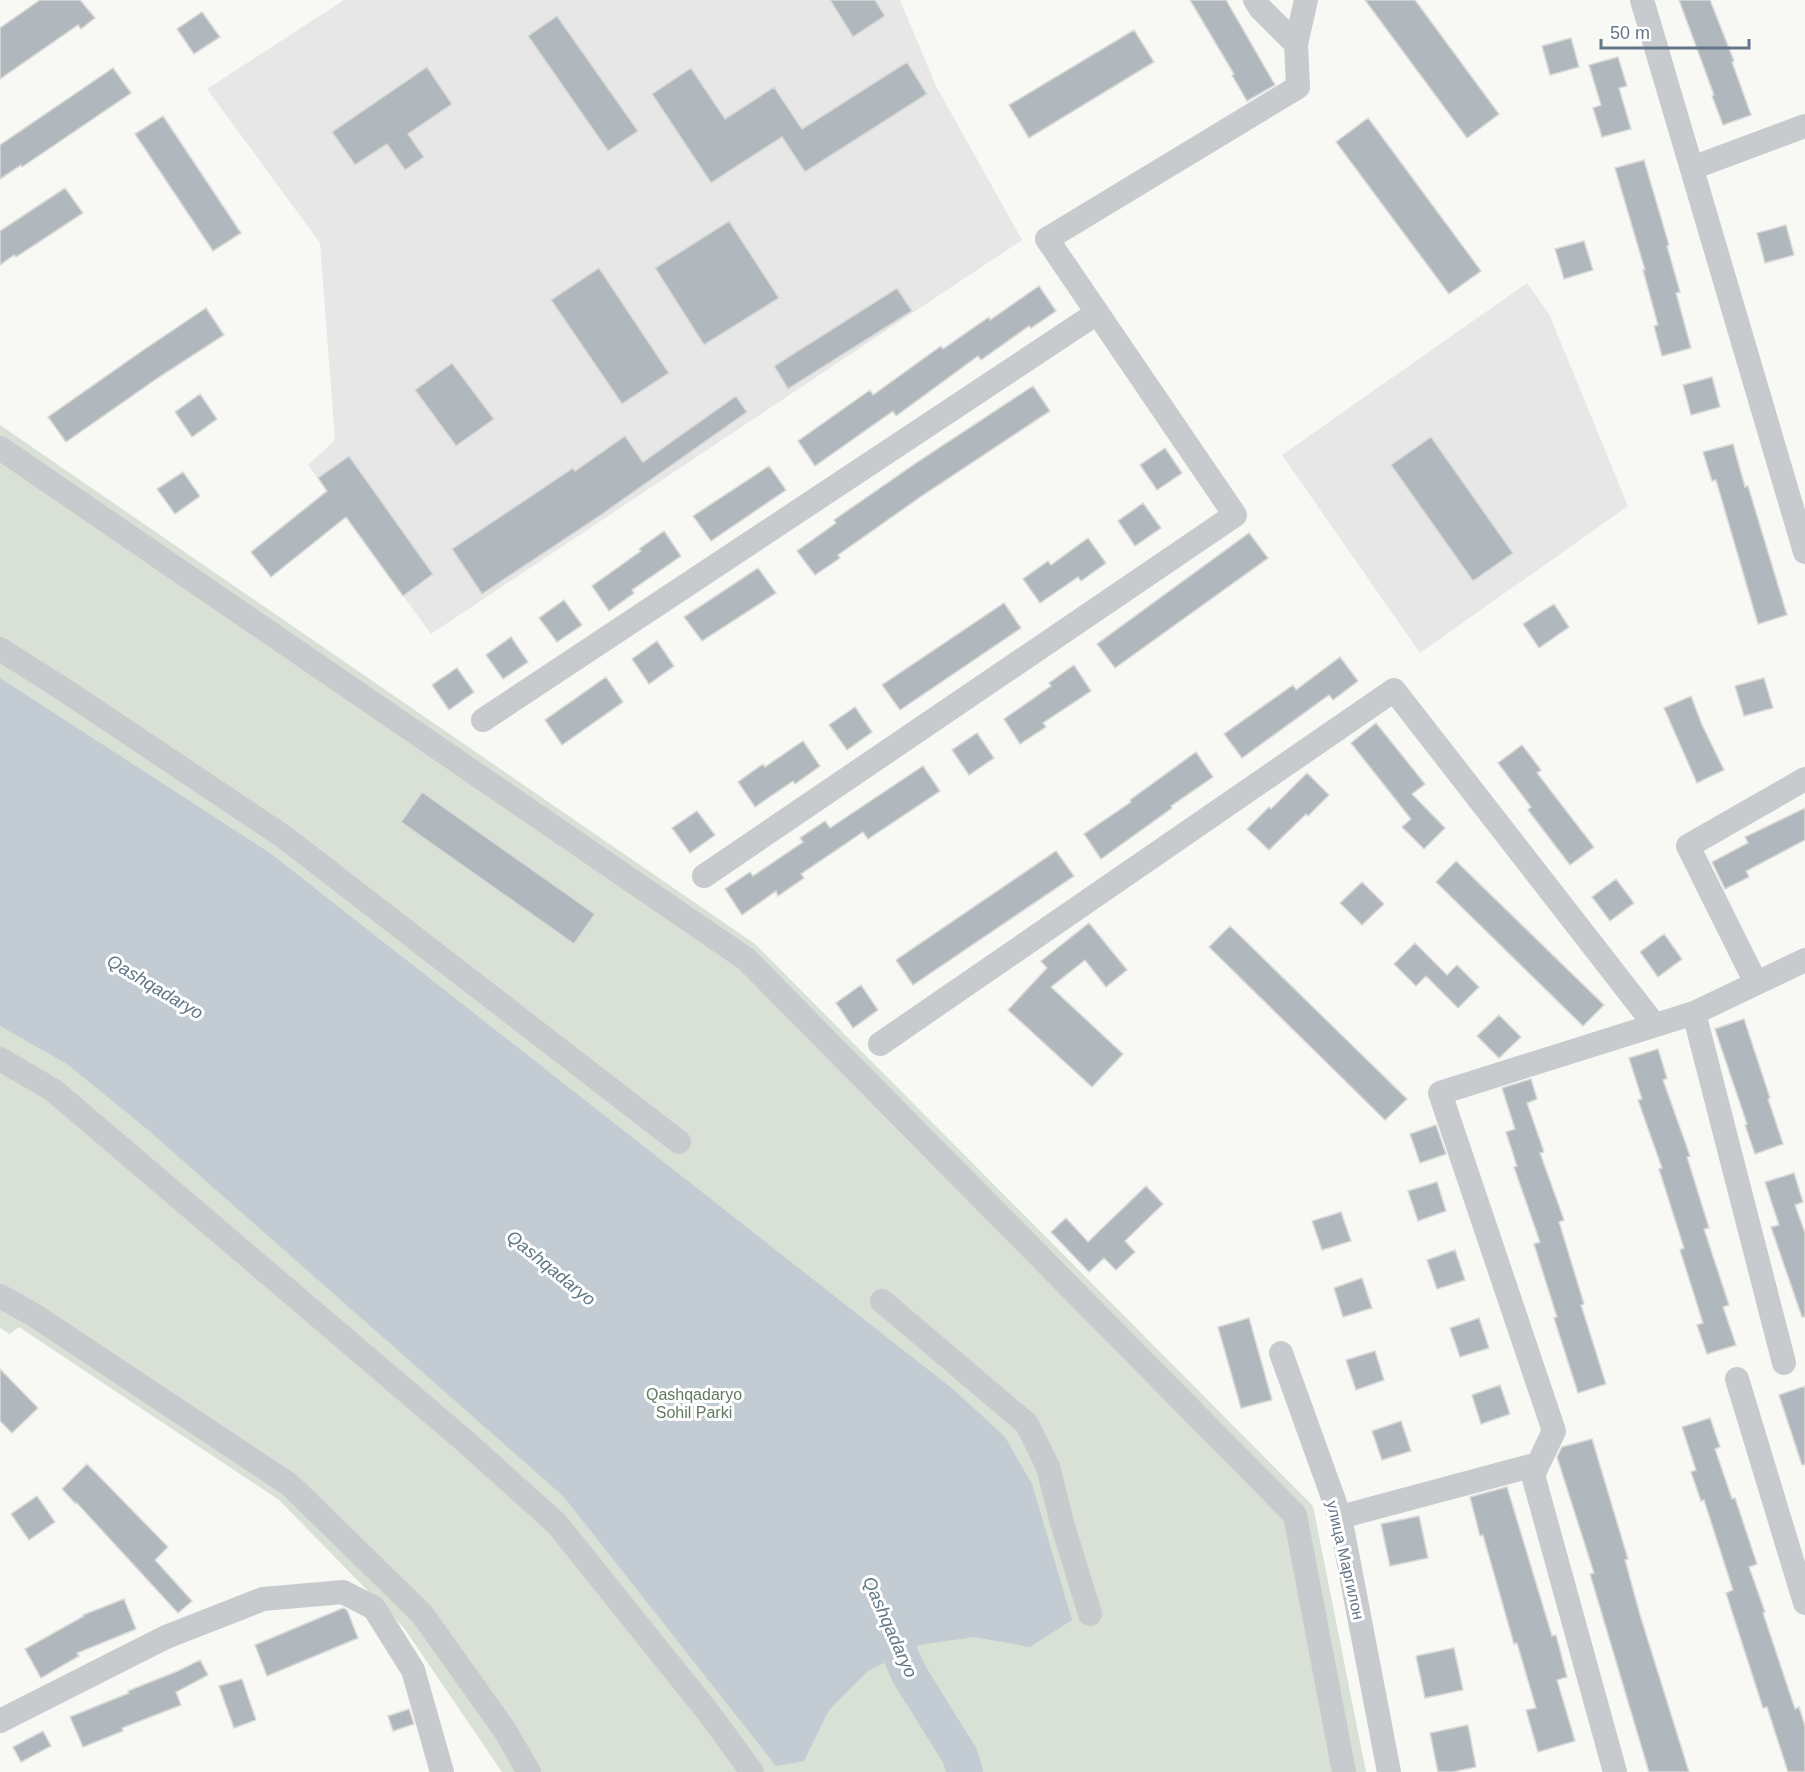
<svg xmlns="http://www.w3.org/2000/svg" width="1805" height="1772" font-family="Helvetica,sans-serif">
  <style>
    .built { fill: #e6e7e6 }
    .green { fill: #d9e0d5 }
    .water { fill: #c2ccd2 }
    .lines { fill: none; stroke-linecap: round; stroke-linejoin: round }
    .river { stroke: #c2ccd2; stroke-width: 36 }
    .building { fill: #b0b8be; stroke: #d9dad7; stroke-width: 1.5 }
    .street { stroke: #c7cbce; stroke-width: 24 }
    .labels { text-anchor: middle; stroke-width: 6; stroke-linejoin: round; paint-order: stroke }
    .park-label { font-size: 16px; fill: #637a60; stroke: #fff }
    .street-label { font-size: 16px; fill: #647688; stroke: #fff }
    .water-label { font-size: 18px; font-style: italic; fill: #607784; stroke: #fff }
  </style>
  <rect width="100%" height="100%" fill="#f8f8f5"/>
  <!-- built -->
  <path class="built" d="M 344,0 L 900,0 L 936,86 L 1022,240 L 431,634 L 308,465 L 335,440 L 320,243 L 207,89 Z
    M 1527,283 L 1549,314 L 1628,506 L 1420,653 L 1282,455 Z"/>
  <!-- green -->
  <path class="green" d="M 0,425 L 755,944 L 1313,1506 L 1366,1772 L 502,1772 L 404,1628 L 279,1500 L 19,1327 L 10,1334 L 0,1328 Z"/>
  <!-- water -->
  <path class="water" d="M 0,678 L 270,853 L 954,1390 L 1005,1437 L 1032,1484 L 1072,1620 L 1030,1647 L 974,1637 L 919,1645 L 868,1671 L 829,1710 L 804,1761 L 776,1766 L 564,1497 L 147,1129 L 67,1064 L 0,1026 Z"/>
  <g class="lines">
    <!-- river -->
    <path class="river" d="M 881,1610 L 909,1674 L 960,1756 L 965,1772"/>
  </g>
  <!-- building -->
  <path class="building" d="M 40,0 L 80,0 L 95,18 L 81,29 L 78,25 L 0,79 L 0,28 Z
    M 830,0 L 875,0 L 885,16 L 853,37 Z
    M 1190,0 L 1226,0 L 1275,85 L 1247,101 L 1232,75 L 1234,74 Z
    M 1365,0 L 1415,0 L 1499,114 L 1467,138 Z
    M 1679,0 L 1710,0 L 1734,61 L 1732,62 L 1751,115 L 1723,125 L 1712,96 L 1714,95 Z
    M 202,12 L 220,37 L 194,54 L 177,29 Z
    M 557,16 L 638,131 L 608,151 L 528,36 Z
    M 1134,30 L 1154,62 L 1029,138 L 1009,105 Z
    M 1571,38 L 1579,67 L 1550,75 L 1542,46 Z
    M 1618,57 L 1627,86 L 1619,88 L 1631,129 L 1602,137 L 1593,108 L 1601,105 L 1589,65 Z
    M 907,62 L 927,94 L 805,172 L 782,137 L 711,183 L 652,94 L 691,68 L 725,119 L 774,87 L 802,129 Z
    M 427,67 L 452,104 L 408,134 L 424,157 L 405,170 L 387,144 L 355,165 L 332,132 Z
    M 113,68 L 131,93 L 22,167 L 21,165 L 0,179 L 0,145 Z
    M 163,116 L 241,233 L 213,251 L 135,134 Z
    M 1368,118 L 1481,271 L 1449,294 L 1336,142 Z
    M 1644,160 L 1669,245 L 1667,246 L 1680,292 L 1676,293 L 1691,348 L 1662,356 L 1654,326 L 1658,325 L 1643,270 L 1645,270 L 1615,168 Z
    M 65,188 L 83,213 L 16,257 L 14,255 L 0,265 L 0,231 Z
    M 729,221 L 779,298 L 704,345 L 655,268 Z
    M 1786,225 L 1794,255 L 1765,263 L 1757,233 Z
    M 1584,241 L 1593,270 L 1564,279 L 1555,249 Z
    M 599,268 L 669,373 L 622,404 L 551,300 Z
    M 1039,286 L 1056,311 L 1031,328 L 1029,326 L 981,360 L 978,356 L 896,416 L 893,411 L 815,466 L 798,441 L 870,390 L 873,395 L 941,346 L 943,349 L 989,317 L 990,320 Z
    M 897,288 L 912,311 L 788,389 L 774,366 Z
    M 206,308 L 224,335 L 159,377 L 66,442 L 48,417 L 142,351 Z
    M 452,363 L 494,419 L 456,446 L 415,390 Z
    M 1712,377 L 1720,407 L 1691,415 L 1683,385 Z
    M 1033,386 L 1050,411 L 923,495 L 838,555 L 840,558 L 815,575 L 797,551 L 836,523 L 834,520 L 919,461 Z
    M 200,394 L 217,419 L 192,437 L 175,412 Z
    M 736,396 L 747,412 L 601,515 L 482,594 L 452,549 L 573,468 L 575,471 L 625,436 L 643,462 Z
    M 1431,437 L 1513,553 L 1473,581 L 1391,465 Z
    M 1733,444 L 1745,487 L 1748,486 L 1787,615 L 1758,624 L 1716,480 L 1712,481 L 1703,452 Z
    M 1165,448 L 1182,473 L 1157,490 L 1140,465 Z
    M 349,456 L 433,574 L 403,596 L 346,517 L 271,577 L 251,552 L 327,491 L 318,478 Z
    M 769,466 L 786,490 L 711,541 L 693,516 Z
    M 183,472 L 200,496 L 175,514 L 157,489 Z
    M 1143,503 L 1161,528 L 1135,546 L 1118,521 Z
    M 664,531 L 681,556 L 632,590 L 634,593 L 609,611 L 592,586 L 641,551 L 639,549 Z
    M 1249,533 L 1268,558 L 1115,668 L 1097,644 Z
    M 1088,538 L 1106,563 L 1081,581 L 1078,577 L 1040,603 L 1023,579 L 1048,561 L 1051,565 Z
    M 758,568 L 776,593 L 702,641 L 684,617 Z
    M 564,600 L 582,625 L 557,642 L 539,618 Z
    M 1004,603 L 1021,628 L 900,710 L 882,685 Z
    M 1554,604 L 1569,627 L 1539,648 L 1523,624 Z
    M 511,637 L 528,662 L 503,679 L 486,655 Z
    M 657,641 L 674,666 L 649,684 L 632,659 Z
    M 1340,657 L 1358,681 L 1333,700 L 1329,695 L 1242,758 L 1224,734 L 1293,685 L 1296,690 Z
    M 1074,665 L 1091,691 L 1043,723 L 1046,727 L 1020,744 L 1004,719 L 1051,686 L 1049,683 Z
    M 457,668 L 474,692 L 449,710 L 432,685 Z
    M 606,677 L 623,702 L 562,745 L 545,720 Z
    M 1764,678 L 1773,708 L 1744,716 L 1735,686 Z
    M 1691,696 L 1702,725 L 1724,770 L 1697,783 L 1664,708 Z
    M 855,707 L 872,732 L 847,750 L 829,725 Z
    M 1376,723 L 1425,784 L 1412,794 L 1445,828 L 1424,849 L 1402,827 L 1411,819 L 1351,743 Z
    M 977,733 L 994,758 L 969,775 L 952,750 Z
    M 803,741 L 820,766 L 795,784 L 793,781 L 755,807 L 738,782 L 763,764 L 765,767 Z
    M 1522,745 L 1541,770 L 1537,773 L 1594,847 L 1570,865 L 1528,810 L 1531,807 L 1498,763 Z
    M 1196,752 L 1213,777 L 1171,806 L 1172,808 L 1101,859 L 1084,834 L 1131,802 L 1130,800 Z
    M 923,766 L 940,791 L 868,839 L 863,832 L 801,874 L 804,878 L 778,896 L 776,891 L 742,915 L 725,889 L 750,872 L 753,876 L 803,842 L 800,838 L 825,821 L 830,828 Z
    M 1307,773 L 1329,795 L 1308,816 L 1306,814 L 1269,850 L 1247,829 L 1269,807 L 1271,809 Z
    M 422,792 L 595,914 L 574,944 L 401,822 Z
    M 1805,808 L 1805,840 L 1746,871 L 1749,877 L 1725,889 L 1712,862 L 1748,843 L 1745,837 Z
    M 697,811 L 715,835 L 690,853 L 672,828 Z
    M 1056,851 L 1074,876 L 913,985 L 896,960 Z
    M 1456,861 L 1604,1005 L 1583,1026 L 1436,882 Z
    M 1616,879 L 1634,903 L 1610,921 L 1592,897 Z
    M 1362,882 L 1384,904 L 1362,925 L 1340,903 Z
    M 1089,923 L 1127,970 L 1106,987 L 1085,960 L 1051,987 L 1123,1054 L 1092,1087 L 1008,1010 L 1047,968 L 1041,961 Z
    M 1230,926 L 1407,1099 L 1385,1120 L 1209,947 Z
    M 1664,934 L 1682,959 L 1658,977 L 1640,952 Z
    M 1415,943 L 1447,975 L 1457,965 L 1479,987 L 1458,1008 L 1426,976 L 1416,986 L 1394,964 Z
    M 861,985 L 878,1010 L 853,1028 L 836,1003 Z
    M 1499,1015 L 1521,1037 L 1499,1058 L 1477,1036 Z
    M 1744,1019 L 1770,1098 L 1768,1099 L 1783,1144 L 1755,1154 L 1745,1125 L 1747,1124 L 1715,1029 Z
    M 1658,1049 L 1667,1078 L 1663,1080 L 1690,1156 L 1687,1157 L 1709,1228 L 1704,1229 L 1729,1305 L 1723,1307 L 1736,1345 L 1707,1354 L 1697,1325 L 1703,1323 L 1680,1250 L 1684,1248 L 1659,1169 L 1662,1168 L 1638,1100 L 1642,1099 L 1629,1058 Z
    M 1531,1079 L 1537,1099 L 1527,1103 L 1544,1152 L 1540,1153 L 1564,1220 L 1559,1222 L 1584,1304 L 1581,1305 L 1606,1384 L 1578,1393 L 1554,1318 L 1557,1317 L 1534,1244 L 1540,1242 L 1514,1167 L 1517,1166 L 1506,1132 L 1515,1129 L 1502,1088 Z
    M 1436,1125 L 1446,1154 L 1420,1163 L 1410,1134 Z
    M 1794,1173 L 1803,1202 L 1795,1205 L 1805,1233 L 1805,1317 L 1802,1317 L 1771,1227 L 1779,1225 L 1765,1182 Z
    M 1437,1182 L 1446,1211 L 1418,1221 L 1408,1191 Z
    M 1146,1186 L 1163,1204 L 1125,1241 L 1135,1252 L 1116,1270 L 1104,1258 L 1089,1272 L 1051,1232 L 1066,1218 L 1088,1242 Z
    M 1341,1212 L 1351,1241 L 1322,1250 L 1312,1221 Z
    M 1455,1250 L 1465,1280 L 1437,1289 L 1427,1260 Z
    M 1362,1278 L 1372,1308 L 1343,1317 L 1334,1288 Z
    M 1249,1318 L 1272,1400 L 1241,1408 L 1218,1327 Z
    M 1479,1318 L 1489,1348 L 1460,1357 L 1450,1328 Z
    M 1375,1351 L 1384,1380 L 1356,1390 L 1346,1360 Z
    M 0,1369 L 38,1408 L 12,1433 L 0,1421 Z
    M 1500,1385 L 1510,1414 L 1481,1424 L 1472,1395 Z
    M 1805,1386 L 1805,1464 L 1802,1465 L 1779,1395 Z
    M 1710,1418 L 1720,1447 L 1715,1449 L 1732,1499 L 1735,1498 L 1757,1564 L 1749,1567 L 1765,1612 L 1763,1613 L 1795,1709 L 1799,1707 L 1805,1726 L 1805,1772 L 1788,1772 L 1767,1707 L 1763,1708 L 1726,1593 L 1733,1590 L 1704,1500 L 1701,1501 L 1691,1472 L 1696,1470 L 1682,1427 Z
    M 1401,1421 L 1411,1451 L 1382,1460 L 1372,1431 Z
    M 1592,1439 L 1628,1559 L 1625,1560 L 1640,1615 L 1689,1772 L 1649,1772 L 1590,1574 L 1594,1573 L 1557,1457 L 1562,1447 Z
    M 87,1464 L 168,1547 L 155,1560 L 192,1601 L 178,1613 L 76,1502 L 75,1503 L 62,1489 Z
    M 1507,1487 L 1552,1636 L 1556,1635 L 1567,1677 L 1557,1680 L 1575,1741 L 1538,1752 L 1526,1710 L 1536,1708 L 1517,1643 L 1514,1644 L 1483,1535 L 1480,1536 L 1470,1497 Z
    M 37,1496 L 55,1522 L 29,1540 L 11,1514 Z
    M 1419,1516 L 1428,1558 L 1390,1566 L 1381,1524 Z
    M 124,1599 L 136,1629 L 77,1653 L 79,1656 L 41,1678 L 25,1649 L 84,1616 L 83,1615 Z
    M 343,1608 L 347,1610 L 358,1638 L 267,1676 L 255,1645 Z
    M 1454,1648 L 1463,1690 L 1425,1698 L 1416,1656 Z
    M 200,1660 L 208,1675 L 176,1692 L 181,1705 L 122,1728 L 123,1731 L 83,1747 L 70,1717 L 129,1693 L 128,1691 L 178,1671 Z
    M 242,1679 L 256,1720 L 234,1728 L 219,1686 Z
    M 409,1709 L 414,1724 L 393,1731 L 388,1716 Z
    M 1468,1725 L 1476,1767 L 1452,1772 L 1438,1772 L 1430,1733 Z
    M 43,1731 L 51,1746 L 21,1762 L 13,1747 Z"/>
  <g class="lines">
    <!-- street -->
    <path class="street" d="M 1255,0 L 1260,8 L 1296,44
      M 1642,0 L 1805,552
      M 1692,168 L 1805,126
      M 0,448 L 746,959 L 1295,1515 L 1344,1772
      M 0,649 L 66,691 L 284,837 L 679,1142
      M 483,720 L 1097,313
      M 704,876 L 1235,515 L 1047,239 L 1298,87 L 1296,44 L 1306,0
      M 1756,983 L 1688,846 L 1805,779
      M 1694,1013 L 1784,1363
      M 880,1044 L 1394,690 L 1654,1024
      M 0,1059 L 53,1090 L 466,1442 L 557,1524 L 708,1712 L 752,1772
      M 0,1296 L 34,1315 L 290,1485 L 422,1614 L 504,1729 L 529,1772
      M 882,1301 L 1027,1424 L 1048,1467 L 1062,1523 L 1090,1614
      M 1281,1353 L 1340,1517 L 1389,1772
      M 1737,1379 L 1805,1603
      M 1340,1517 L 1538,1464
      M 0,1721 L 166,1637 L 263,1599 L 343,1592 L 374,1608 L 413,1670 L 442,1772
      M 1615,1772 L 1533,1475 L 1554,1431 L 1440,1093 L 1694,1013 L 1805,960"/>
  </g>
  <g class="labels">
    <!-- park labels -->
    <g class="park-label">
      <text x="694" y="1400">Qashqadaryo<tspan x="694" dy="18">Sohil Parki</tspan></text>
    </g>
    <!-- street labels -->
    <g class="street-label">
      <text transform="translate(1346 1560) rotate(77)" y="6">улица Маргилон</text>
    </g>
    <!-- water labels -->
    <g class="water-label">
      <text transform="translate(155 987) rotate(31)" y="6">Qashqadaryo</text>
      <text transform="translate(551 1268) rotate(39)" y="6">Qashqadaryo</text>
      <text transform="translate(890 1627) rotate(66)" y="6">Qashqadaryo</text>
    </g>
  </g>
  <!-- scale -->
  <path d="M1601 39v9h148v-9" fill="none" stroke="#647688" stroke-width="3"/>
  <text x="1610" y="39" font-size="18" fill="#647688" stroke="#ffffff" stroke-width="4.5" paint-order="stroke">50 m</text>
</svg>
